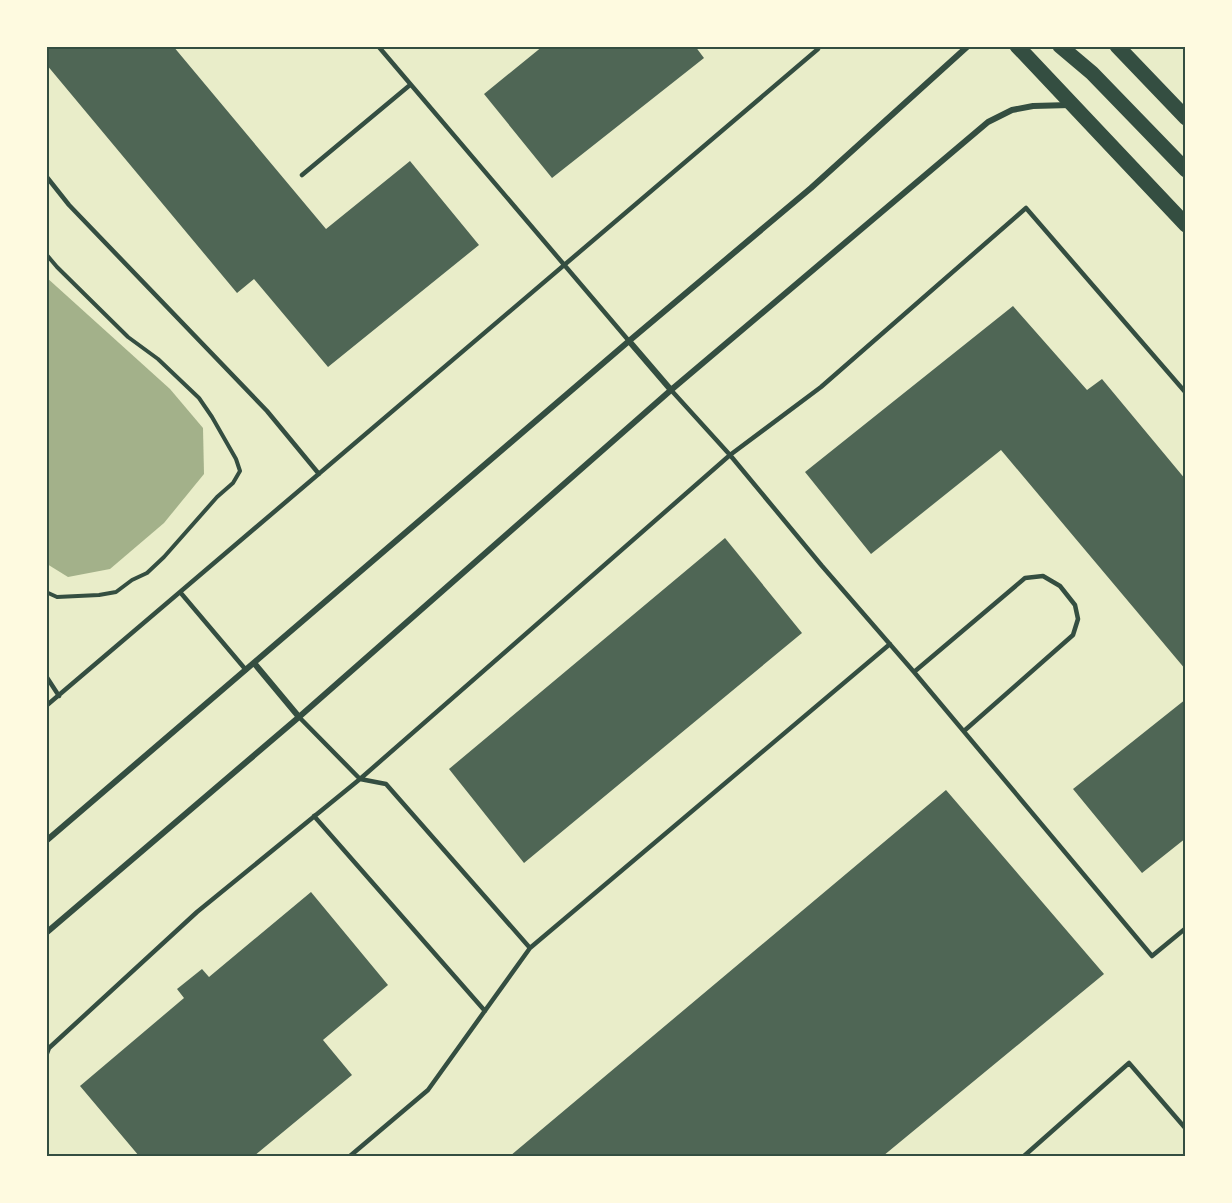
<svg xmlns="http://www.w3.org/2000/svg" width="1232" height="1203" font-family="'Fira Sans Condensed',sans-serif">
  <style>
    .water { fill: #a3b18a }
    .building { fill: #4f6655 }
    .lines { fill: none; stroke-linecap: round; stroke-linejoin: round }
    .path { stroke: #344e41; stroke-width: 4 }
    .service { stroke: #344e41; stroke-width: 4.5 }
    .minor { stroke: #344e41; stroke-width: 6 }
    .primary { stroke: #344e41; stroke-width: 15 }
    .neatline { fill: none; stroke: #344e41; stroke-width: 2 }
  </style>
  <rect width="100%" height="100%" fill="#e9edc9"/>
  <!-- water -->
  <path class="water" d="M 46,277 L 170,389 L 203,428 L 204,474 L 164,523 L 110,569 L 68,577 L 47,564 Z"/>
  <!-- building -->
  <path class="building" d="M 46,46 L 173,46 L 326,229 L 410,161 L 479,245 L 328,367 L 254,279 L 237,293 L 46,64 Z
    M 543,46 L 695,46 L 704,58 L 552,178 L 484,94 Z
    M 1013,306 L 1087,390 L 1102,379 L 1186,480 L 1186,670 L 1001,450 L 871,554 L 805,472 Z
    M 725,538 L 802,633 L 524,863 L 449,769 Z
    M 1186,699 L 1186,838 L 1142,873 L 1073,789 Z
    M 946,790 L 1104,974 L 883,1156 L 510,1156 Z
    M 311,892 L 388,985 L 323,1040 L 352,1075 L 254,1156 L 139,1156 L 80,1086 L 184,998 L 177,989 L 202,969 L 209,977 Z"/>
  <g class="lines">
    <!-- path -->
    <path class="path" d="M 46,254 L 57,267 L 128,337 L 158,359 L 199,398 L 212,417 L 236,459 L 240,471 L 233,483 L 217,497 L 164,557 L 147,573 L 132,580 L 116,592 L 99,595 L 57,597 L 46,592"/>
    <!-- service -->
    <path class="service" d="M 378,46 L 629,341
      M 302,175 L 410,85
      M 46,176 L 69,205 L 267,411 L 319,474
      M 671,390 L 730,455 L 821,387 L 1026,208 L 1186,393
      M 180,592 L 818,49 L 815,46
      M 914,672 L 1025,578 L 1043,576 L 1060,586 L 1075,605 L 1078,619 L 1073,635 L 964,731
      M 46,676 L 59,696
      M 46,706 L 180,592 L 246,670
      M 299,717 L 360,779 L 730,455 L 822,566 L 914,672 L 1152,956 L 1186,928
      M 314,816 L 485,1011
      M 46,1056 L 49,1048 L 197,912 L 360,779 L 386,784 L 530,948
      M 350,1156 L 428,1090 L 530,948 L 890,644
      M 1024,1156 L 1129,1063 L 1186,1129"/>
    <!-- minor -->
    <path class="minor" d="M 629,341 L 671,390
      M 254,663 L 299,717
      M 46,841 L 629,341 L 811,188 L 968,46
      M 46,933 L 299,717 L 671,390 L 988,122 L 1012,110 L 1033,106 L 1070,105"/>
    <!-- primary -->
    <path class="primary" d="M 1017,46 L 1186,225
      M 1060,46 L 1092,73 L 1186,170
      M 1117,46 L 1186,118"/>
  </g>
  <!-- border -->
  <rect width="1232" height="1203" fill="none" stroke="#fefae0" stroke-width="96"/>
  <rect x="48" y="48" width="1136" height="1107" class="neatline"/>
</svg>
